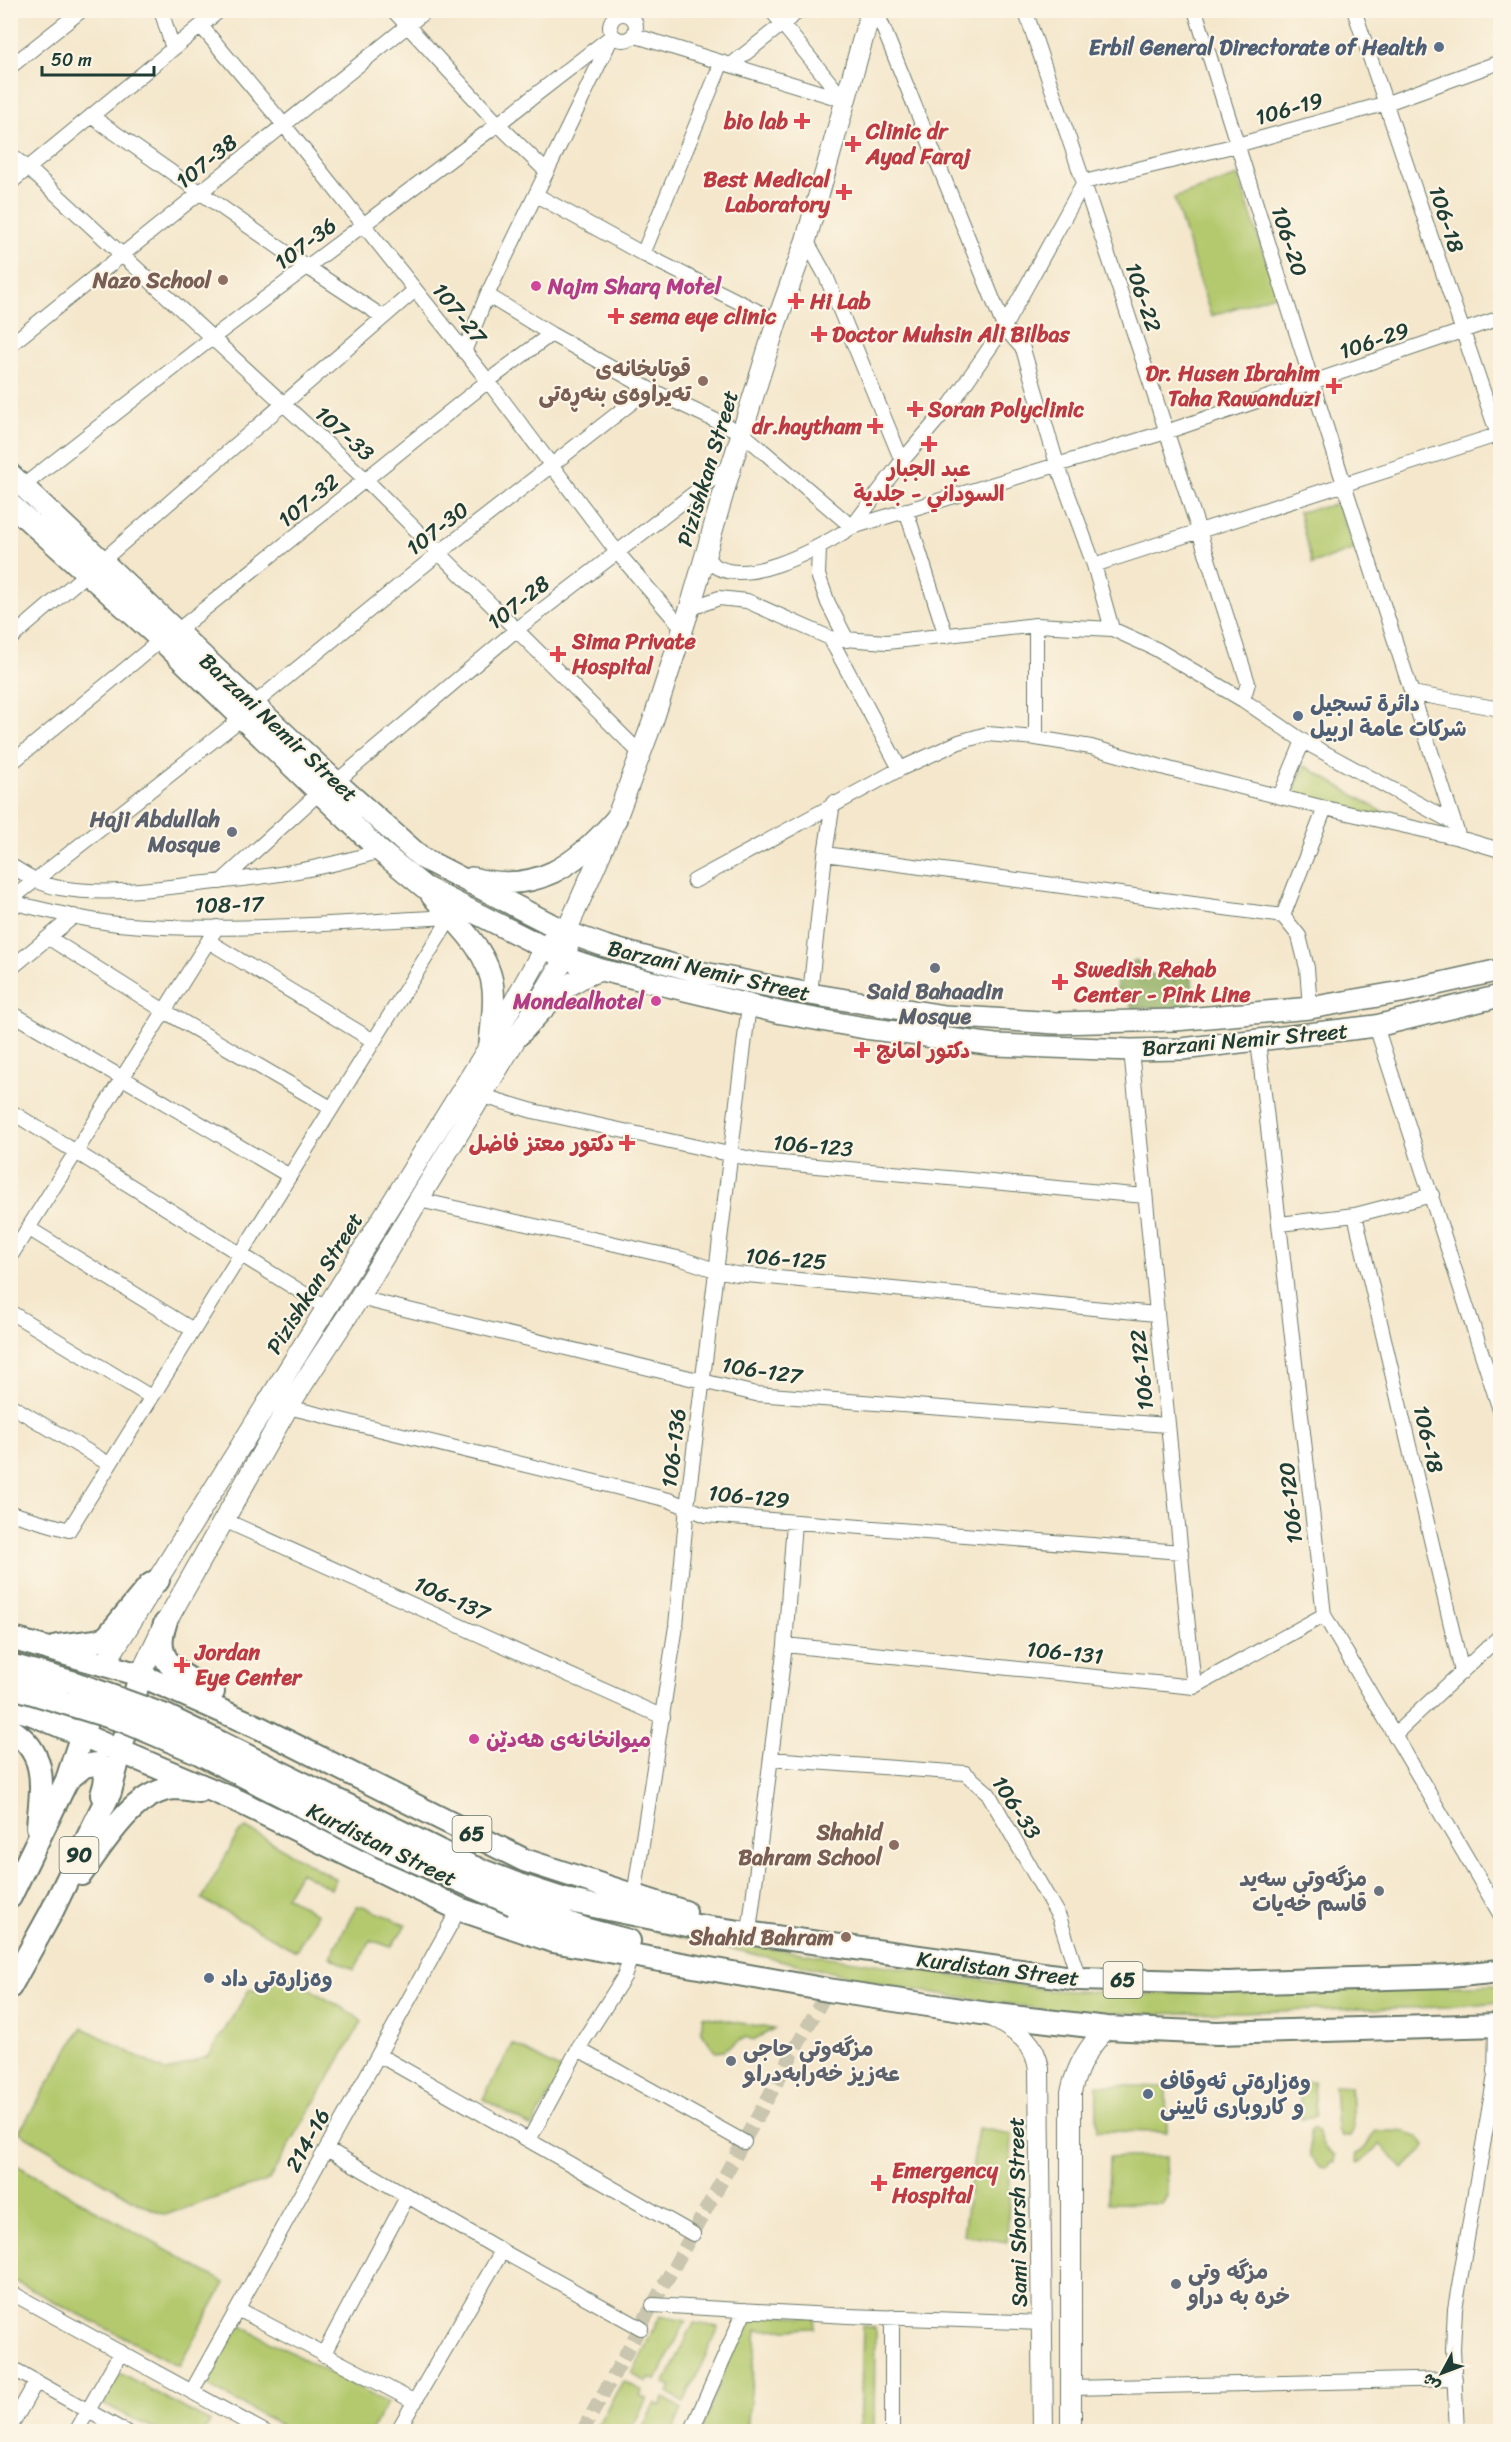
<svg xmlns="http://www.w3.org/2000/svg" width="1511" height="2442" font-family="Sriracha,'Playpen Sans Arabic',sans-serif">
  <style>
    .green { fill: #b4c96e; stroke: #6a8351; stroke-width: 1.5 }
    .forest { fill: #8fad61; stroke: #57754a; stroke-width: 1.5 }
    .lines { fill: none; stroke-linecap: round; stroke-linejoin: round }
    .minor-tunnel { stroke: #c9c5ae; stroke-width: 14; stroke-dasharray: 14 7; stroke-linecap: butt }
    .minor-casing { stroke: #6a7869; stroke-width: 16 }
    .secondary-casing { stroke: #6a7869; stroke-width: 22 }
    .primary-casing { stroke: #6a7869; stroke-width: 24 }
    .trunk-casing { stroke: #6a7869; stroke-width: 26 }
    .minor { stroke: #fff; stroke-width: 14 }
    .secondary { stroke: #fff; stroke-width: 20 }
    .primary { stroke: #fff; stroke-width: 21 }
    .trunk { stroke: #fff; stroke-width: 22 }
    .trunk-bridge-casing { stroke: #6a7869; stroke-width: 26; stroke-linecap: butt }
    .trunk-bridge { stroke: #fff; stroke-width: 22 }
    .service-dot { fill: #5c6f8a; stroke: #fcf5e5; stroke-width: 2 }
    .health-dot { fill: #e0444e; stroke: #fcf5e5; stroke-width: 2 }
    .education-dot { fill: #8d6e63; stroke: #fcf5e5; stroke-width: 2 }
    .hotel-dot { fill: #d1479c; stroke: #fcf5e5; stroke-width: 2 }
    .worship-dot { fill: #6b7280; stroke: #fcf5e5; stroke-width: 2 }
    .labels { text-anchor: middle; stroke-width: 4.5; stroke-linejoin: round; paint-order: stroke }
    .shield { fill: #fcf5e5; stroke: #617469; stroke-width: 1.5 }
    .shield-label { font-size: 21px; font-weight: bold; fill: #1f3d34 }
    .service-label { font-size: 22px; font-weight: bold; fill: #4e5e75; stroke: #fcf5e5; text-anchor: start }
    .street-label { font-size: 22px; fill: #1f3d34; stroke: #fcf5e5 }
    .health-label { font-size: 22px; font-weight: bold; fill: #be3a42; stroke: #fcf5e5; text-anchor: start }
    .education-label { font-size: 22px; font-weight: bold; fill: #785e54; stroke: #fcf5e5; text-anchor: end }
    .hotel-label { font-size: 22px; font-weight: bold; fill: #b23c85; stroke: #fcf5e5; text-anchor: start }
    .worship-label { font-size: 22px; font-weight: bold; fill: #5b616d; stroke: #fcf5e5; text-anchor: end }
  </style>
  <rect width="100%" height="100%" fill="#fcf5e5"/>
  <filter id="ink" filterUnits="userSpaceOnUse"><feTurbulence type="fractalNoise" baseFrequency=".0167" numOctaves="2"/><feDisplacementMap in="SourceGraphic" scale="12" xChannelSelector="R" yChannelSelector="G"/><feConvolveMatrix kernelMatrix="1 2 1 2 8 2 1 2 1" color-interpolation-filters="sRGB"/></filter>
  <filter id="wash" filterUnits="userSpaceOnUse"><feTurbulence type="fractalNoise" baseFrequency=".008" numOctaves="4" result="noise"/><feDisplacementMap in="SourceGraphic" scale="24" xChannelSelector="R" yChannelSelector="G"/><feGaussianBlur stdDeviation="1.35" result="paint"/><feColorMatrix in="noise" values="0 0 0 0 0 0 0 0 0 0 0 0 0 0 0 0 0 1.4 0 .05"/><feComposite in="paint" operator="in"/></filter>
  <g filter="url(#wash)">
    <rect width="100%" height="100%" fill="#f4e7cc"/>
    <!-- green -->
    <path class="green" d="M 1238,176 L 1277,294 L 1211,316 L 1174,198 Z
      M 1337,504 L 1355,549 L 1312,564 L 1299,512 Z
      M 1305,766 L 1398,821 L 1293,794 Z
      M 246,1828 L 336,1879 L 331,1889 L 300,1872 L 286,1896 L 317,1914 L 296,1951 L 202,1899 L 238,1834 Z
      M 357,1906 L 363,1906 L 406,1925 L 391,1947 L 371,1940 L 354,1970 L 330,1957 Z
      M 654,1931 L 1049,1990 L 1155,1994 L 1500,1985 L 1500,2002 L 1447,2007 L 1149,2014 L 1047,2010 L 896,1987 Z
      M 276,1970 L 353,2014 L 362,2022 L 269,2180 L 165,2215 L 139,2203 L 19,2132 L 82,2027 L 167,2072 L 209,2056 L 250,1988 L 261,1993 Z
      M 703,2016 L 774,2029 L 753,2040 L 746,2037 L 724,2050 L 715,2051 L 701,2031 Z
      M 513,2044 L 563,2071 L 532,2127 L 483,2099 Z
      M 1299,2082 L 1314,2082 L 1316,2115 L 1313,2118 L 1301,2118 Z
      M 1097,2085 L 1166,2087 L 1167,2132 L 1097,2131 Z
      M 1334,2085 L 1351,2086 L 1353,2131 L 1350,2137 L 1342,2137 L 1337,2130 Z
      M 978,2128 L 1012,2134 L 1007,2242 L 963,2235 Z
      M 1312,2128 L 1319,2132 C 1320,2144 1325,2150 1335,2155 L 1334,2162 L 1330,2162 L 1328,2167 L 1320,2167 L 1310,2157 L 1310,2130 Z
      M 1376,2131 C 1394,2132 1414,2127 1425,2145 L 1422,2151 L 1403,2169 L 1380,2144 L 1359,2163 L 1357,2162 L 1356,2154 C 1371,2148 1367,2138 1376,2131 Z
      M 1109,2157 L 1166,2157 L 1167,2196 L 1162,2204 L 1108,2203 Z
      M 11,2162 L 225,2283 L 179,2366 L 11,2279 Z
      M 746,2314 L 814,2317 L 815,2328 L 757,2330 L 747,2431 L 701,2432 Z
      M 660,2316 L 686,2321 L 656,2380 L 651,2377 L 646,2382 L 632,2374 Z
      M 694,2323 L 719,2327 L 684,2402 L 668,2393 L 671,2387 L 664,2384 Z
      M 237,2324 L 387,2403 L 371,2431 L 292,2431 L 206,2385 Z
      M 863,2326 L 875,2328 L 874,2431 L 860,2431 Z
      M 116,2371 L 210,2422 L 205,2431 L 157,2431 L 100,2402 Z
      M 623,2381 L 643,2391 L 640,2396 L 647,2399 L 630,2431 L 594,2431 Z
      M 664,2398 L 682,2409 L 673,2431 L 641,2431 L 655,2403 L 660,2406 Z"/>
    <!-- forest -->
    <path class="forest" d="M 1136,961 L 1151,974 L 1174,982 L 1177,963 L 1191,967 L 1193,992 L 1188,1009 L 1134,1008 L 1130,1005 L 1135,1000 L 1132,997 L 1122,1001 L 1116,990 L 1118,966 Z"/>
  </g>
  <g filter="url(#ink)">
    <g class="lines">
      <!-- minor-tunnel -->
      <path class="minor-tunnel" d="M 582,2432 L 828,1990"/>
      <!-- minor casing -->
      <g class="minor-casing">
        <path id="minor" d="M 161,10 L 173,49
          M 393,10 L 498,124 L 546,171
          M 771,10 L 844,100
          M 876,10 L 1004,327 L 1023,349 L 1057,464 L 1094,565 L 1112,629
          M 1025,10 C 1102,234 1176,458 1248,683 L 1243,700
          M 1195,10 L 1344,484 L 1459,838
          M 1354,10 L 1500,441
          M610 27a13 13 0 1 1 26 0a13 13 0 1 1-26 0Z
          M 201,26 L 284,125 L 488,381 L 617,552 L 683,629
          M 633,35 L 844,100
          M 731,65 L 800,10
          M 10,67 L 82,10
          M 91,116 L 307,267 L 383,317
          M 10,155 L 28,168 L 366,480 L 640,753
          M 10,183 L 220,10
          M 536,195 L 643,254 L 777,321
          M 806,240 L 826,276 L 902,461
          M 643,254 L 722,62
          M 487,295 L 551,334 L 649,389 L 742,433 L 852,527 L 902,461 L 951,404 L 1004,327 L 1084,182 L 1237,145 L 1387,103 L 1500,62
          M 10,345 L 427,10
          M 464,352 L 487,295 L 611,39
          M 23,486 L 212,338 L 498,124 L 613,35
          M 906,510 L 946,636
          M 819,548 L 818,575 L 828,603 L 847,640
          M 705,556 C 733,598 822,546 852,527 L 1166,432 L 1500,318
          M 103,560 L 415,290
          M 1094,565 L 1500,434
          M 689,609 L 719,598 L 747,601 L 830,638 L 887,642 L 1036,625 L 1112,629 L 1156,649 L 1243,700 L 1303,741 L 1454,823
          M 1036,625 L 1036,738
          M 177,631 L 488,381 L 551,334
          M 830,638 L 900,769
          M 10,639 L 87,573
          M 1412,693 L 1500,709
          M 254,704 L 439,553 L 649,389
          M 10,764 L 161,640
          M 336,782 L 516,630 L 732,464
          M 1280,796 L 1303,741
          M 825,854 L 1283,916 L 1299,936 L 1307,968 L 1310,1008
          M 10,865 C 26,875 41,885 60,888 C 102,895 145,890 187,885 C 256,878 313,872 380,851
          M 694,881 L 900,769 L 959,742 L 987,734 L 1036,738 L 1091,747 L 1169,769 L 1325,808 L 1459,838 L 1500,850
          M 221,882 L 320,792
          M 10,900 L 242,718
          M 10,902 C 46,910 82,920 118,924 C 228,934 341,922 451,917
          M 1283,916 L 1325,808
          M 49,938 L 166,1012 L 331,1108
          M 208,941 L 372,1040
          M 10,969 L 74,916
          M 810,994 L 825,854 L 833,803
          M 10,1012 L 288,1175
          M 1376,1026 L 1500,1410
          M 1258,1041 L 1324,1615 L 1500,1914
          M 1131,1050 L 1194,1687
          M 483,1096 L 533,1111 L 761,1161 L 1145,1196
          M 10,1111 L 327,1308
          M 419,1200 L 682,1259 L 715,1270 L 736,1274 L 1156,1314
          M 1355,1215 L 1462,1672
          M 1280,1224 L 1355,1215 L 1432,1195
          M 28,1228 L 193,1330
          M 10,1257 L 217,927
          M 359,1298 L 756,1394 L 1167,1425
          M 10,1312 L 151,1397
          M 10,1405 L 109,1464
          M 288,1407 L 669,1500 L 706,1515 L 1181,1552
          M 10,1513 L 69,1530 L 451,917
          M 224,1520 L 663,1717
          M 785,1645 L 1194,1687 L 1324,1615
          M 1395,1734 L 1500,1636
          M 771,1759 L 965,1773 L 988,1793 L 1059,1917 L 1079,1979
          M 634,1896 L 676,1626 L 687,1507 L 749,1005
          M 749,1932 L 785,1645 L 794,1522
          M 578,2049 L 744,2142
          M 379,2055 L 693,2234
          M 529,2140 L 578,2049 L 624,1977 L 632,1954
          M 327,2149 L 502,2251 L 641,2328
          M 10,2292 L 265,2432
          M 653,2305 L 848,2316 L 1043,2323
          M 238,2309 L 415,2402
          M 892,2317 L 892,2432
          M 323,2355 L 407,2197
          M 10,2367 L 126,2432
          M 1071,2388 L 1455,2379
          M 192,2391 L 459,1909
          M 10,2428 L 36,2382
          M 76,2432 L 121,2352
          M 397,2432 L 502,2251
          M 691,2432 L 745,2310
          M 1457,2432 L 1453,2349 L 1455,2309 L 1495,2075 L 1496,2026"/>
      </g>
      <!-- secondary casing -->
      <g class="secondary-casing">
        <path id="secondary" d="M 105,1664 L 490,1045 L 544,948 L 552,940 L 566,932
          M 140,1675 L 161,1631 L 288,1407 L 359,1298 L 565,958 L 568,947 L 566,932 L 616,819 L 653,721 L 692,601 L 732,464 L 777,321 L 806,240 L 871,10
          M 988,2014 C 1013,2030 1034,2037 1039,2069 L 1043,2432
          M 1071,2432 L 1071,2092 C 1077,2066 1088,2047 1107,2028"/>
      </g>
      <!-- primary casing -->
      <g class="primary-casing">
        <path id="primary" d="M 10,474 L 336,782 L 422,858 L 566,932 L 605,946 L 699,972 L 810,994 L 944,1016 L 1056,1023 L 1175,1020 L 1310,1008 L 1401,992 L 1500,970
          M 10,504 L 161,640 L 380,851 L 424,887 L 565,958 L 601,970 L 782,1013 L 865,1028 L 995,1045 L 1131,1050 L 1182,1049 L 1376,1026 L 1500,996
          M 472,878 C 536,895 576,865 616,819
          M 432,896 C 456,922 490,952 493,989 C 495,1008 491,1027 490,1045
          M 519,1035 C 543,1009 566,979 601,970"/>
      </g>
      <!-- trunk casing -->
      <g class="trunk-casing">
        <path id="trunk" d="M 165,1624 C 150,1664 184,1676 213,1692
          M 10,1638 L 140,1675 L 260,1728 L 524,1860 L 685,1912
          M 58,1646 L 96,1641 L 106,1638 L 150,1585 L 158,1580
          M 10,1708 L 30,1713 L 240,1802 L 459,1909 L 553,1941 L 828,1990 L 988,2014 L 1107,2028 L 1217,2033 L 1500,2025
          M 10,1729 C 50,1754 41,1788 38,1827
          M 67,1780 L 84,1766 L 96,1764 C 110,1771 106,1782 102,1795
          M 81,1874 C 104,1844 133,1790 176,1788 C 183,1788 191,1790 199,1791
          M 519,1885 L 565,1900 L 682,1924 L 1079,1979 L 1227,1983 L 1450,1976 L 1500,1971
          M 10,1897 L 67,1780 L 86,1722
          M 513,1904 L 587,1930 L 629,1941
          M 10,1987 L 51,1913 L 110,1792 L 140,1675"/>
      </g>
      <!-- minor -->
      <use href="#minor" class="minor"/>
      <!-- secondary -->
      <use href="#secondary" class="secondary"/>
      <!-- primary -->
      <use href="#primary" class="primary"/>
      <!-- trunk -->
      <use href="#trunk" class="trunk"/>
      <!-- trunk-bridge casing -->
      <g class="trunk-bridge-casing">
        <path id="trunk-bridge" d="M 10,1665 L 72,1682 L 166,1716 L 470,1866 L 519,1885
          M 10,1686 L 124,1721 L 195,1751 L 381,1846 L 513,1904"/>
      </g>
      <!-- trunk-bridge -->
      <use href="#trunk-bridge" class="trunk-bridge"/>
    </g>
  </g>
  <!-- markers -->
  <g class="service-dot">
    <circle cx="1439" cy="47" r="6"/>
    <circle cx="1298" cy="716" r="6"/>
    <circle cx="209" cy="1978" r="6"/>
    <circle cx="1148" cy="2094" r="6"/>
  </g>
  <g class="health-dot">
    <path d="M799 112h6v6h6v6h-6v6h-6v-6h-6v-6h6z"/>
    <path d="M850 135h6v6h6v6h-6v6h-6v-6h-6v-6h6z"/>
    <path d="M841 183h6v6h6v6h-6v6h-6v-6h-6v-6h6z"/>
    <path d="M793 292h6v6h6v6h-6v6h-6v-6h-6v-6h6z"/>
    <path d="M613 307h6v6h6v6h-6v6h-6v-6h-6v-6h6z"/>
    <path d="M816 325h6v6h6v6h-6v6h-6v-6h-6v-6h6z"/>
    <path d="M1331 377h6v6h6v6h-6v6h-6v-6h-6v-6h6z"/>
    <path d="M912 400h6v6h6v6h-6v6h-6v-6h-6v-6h6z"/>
    <path d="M872 417h6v6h6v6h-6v6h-6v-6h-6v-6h6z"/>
    <path d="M926 435h6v6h6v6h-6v6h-6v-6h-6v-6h6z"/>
    <path d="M555 645h6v6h6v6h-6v6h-6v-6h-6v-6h6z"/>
    <path d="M1057 973h6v6h6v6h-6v6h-6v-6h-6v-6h6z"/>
    <path d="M859 1041h6v6h6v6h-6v6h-6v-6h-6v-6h6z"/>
    <path d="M624 1134h6v6h6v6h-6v6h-6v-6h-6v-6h6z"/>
    <path d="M179 1656h6v6h6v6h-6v6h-6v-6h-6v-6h6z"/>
    <path d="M876 2174h6v6h6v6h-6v6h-6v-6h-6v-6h6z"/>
  </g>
  <g class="education-dot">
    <circle cx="223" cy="280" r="6"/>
    <circle cx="703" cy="381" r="6"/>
    <circle cx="894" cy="1845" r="6"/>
    <circle cx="846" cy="1937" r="6"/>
  </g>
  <g class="hotel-dot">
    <circle cx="536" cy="286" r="6"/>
    <circle cx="656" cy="1001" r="6"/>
    <circle cx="474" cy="1739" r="6"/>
  </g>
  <g class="worship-dot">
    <circle cx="232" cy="832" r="6"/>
    <circle cx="935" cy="968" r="6"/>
    <circle cx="1379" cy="1891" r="6"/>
    <circle cx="731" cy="2061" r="6"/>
    <circle cx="1176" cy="2284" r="6"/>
  </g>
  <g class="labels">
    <!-- shield labels -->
    <g class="shield">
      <rect x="452.5" y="1816" width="39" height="36" rx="4.5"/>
      <rect x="59.5" y="1837" width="39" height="36" rx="4.5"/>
      <rect x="1103.5" y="1962" width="39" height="36" rx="4.5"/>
    </g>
    <g class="shield-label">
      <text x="472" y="1841">65</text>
      <text x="79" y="1862">90</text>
      <text x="1123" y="1987">65</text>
    </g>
    <!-- service labels -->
    <g class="service-label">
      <text x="1427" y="55" text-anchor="end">Erbil General Directorate of Health</text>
      <text x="1310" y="711">دائرة تسجيل<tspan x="1310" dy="25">شركات عامة اربيل</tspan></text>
      <text x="221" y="1986">وەزارەتی داد</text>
      <text x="1160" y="2089">وەزارەتی ئەوقاف<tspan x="1160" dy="25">و کاروباری ئایینی</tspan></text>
    </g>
    <!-- street labels -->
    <g class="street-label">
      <text transform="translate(1289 108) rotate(-16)" y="8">106-19</text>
      <text transform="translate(206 161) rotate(-39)" y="8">107-38</text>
      <text transform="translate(1447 219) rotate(72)" y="8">106-18</text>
      <text transform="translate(1290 241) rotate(72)" y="8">106-20</text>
      <text transform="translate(305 243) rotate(-37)" y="8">107-36</text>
      <text transform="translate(1144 297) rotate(72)" y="8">106-22</text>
      <text transform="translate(460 313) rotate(51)" y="8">107-27</text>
      <text transform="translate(1374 340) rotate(-19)" y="8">106-29</text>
      <text transform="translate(345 433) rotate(42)" y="8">107-33</text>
      <text transform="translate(707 468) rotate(-73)" y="8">Pizishkan Street</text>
      <text transform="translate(308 500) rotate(-39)" y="8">107-32</text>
      <text transform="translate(437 528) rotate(-38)" y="8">107-30</text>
      <text transform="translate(518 602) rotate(-38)" y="8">107-28</text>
      <text transform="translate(279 727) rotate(43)" y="8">Barzani Nemir Street</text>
      <text transform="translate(229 904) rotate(-1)" y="8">108-17</text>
      <text transform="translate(709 970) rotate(13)" y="8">Barzani Nemir Street</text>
      <text transform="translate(1245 1039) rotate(-5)" y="8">Barzani Nemir Street</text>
      <text transform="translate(813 1145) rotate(5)" y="8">106-123</text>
      <text transform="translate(786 1258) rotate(5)" y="8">106-125</text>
      <text transform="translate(314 1283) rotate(-58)" y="8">Pizishkan Street</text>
      <text transform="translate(762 1370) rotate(9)" y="8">106-127</text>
      <text transform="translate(1141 1370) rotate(-96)" y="8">106-122</text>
      <text transform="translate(1429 1439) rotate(77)" y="8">106-18</text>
      <text transform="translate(673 1448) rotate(-83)" y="8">106-136</text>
      <text transform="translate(749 1496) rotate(6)" y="8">106-129</text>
      <text transform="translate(1290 1503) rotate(-96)" y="8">106-120</text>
      <text transform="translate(452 1598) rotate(24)" y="8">106-137</text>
      <text transform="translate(1065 1652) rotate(6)" y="8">106-131</text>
      <text transform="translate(1017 1807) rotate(57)" y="8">106-33</text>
      <text transform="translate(382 1844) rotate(26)" y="8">Kurdistan Street</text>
      <text transform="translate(998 1968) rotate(7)" y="8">Kurdistan Street</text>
      <text transform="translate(307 2140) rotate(-61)" y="8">214-16</text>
      <text transform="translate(1017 2212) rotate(-91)" y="8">Sami Shorsh Street</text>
    </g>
    <!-- health labels -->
    <g class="health-label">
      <text x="788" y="129" text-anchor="end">bio lab</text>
      <text x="866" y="139">Clinic dr<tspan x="866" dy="25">Ayad Faraj</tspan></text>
      <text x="830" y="187" text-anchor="end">Best Medical<tspan x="830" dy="25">Laboratory</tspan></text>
      <text x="810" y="309">Hi Lab</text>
      <text x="630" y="324">sema eye clinic</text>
      <text x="832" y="342">Doctor Muhsin Ali Bilbas</text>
      <text x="1320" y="381" text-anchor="end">Dr. Husen Ibrahim<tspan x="1320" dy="25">Taha Rawanduzi</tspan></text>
      <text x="928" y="417">Soran Polyclinic</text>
      <text x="862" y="434" text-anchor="end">dr.haytham</text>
      <text x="929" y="476" text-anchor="middle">عبد الجبار<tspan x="929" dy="25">السوداني - جلدية</tspan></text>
      <text x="572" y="649">Sima Private<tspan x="572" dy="25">Hospital</tspan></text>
      <text x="1074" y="977">Swedish Rehab<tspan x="1074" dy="25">Center - Pink Line</tspan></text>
      <text x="876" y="1058">دكتور امانج</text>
      <text x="614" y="1151" text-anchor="end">دكتور معتز فاضل</text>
      <text x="195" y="1660">Jordan<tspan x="195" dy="25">Eye Center</tspan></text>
      <text x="892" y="2178">Emergency<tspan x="892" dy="25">Hospital</tspan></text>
    </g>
    <!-- education labels -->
    <g class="education-label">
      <text x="211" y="288">Nazo School</text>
      <text x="691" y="376">قوتابخانه‌ی<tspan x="691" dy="25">ته‌یراوه‌ی بنه‌ڕه‌تی</tspan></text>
      <text x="882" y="1840">Shahid<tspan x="882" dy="25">Bahram School</tspan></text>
      <text x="834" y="1945">Shahid Bahram</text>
    </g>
    <!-- hotel labels -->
    <g class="hotel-label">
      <text x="548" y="294">Najm Sharq Motel</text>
      <text x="644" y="1009" text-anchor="end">Mondealhotel</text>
      <text x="486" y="1747">میوانخانەی هەدێن</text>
    </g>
    <!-- worship labels -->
    <g class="worship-label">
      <text x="220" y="827">Haji Abdullah<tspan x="220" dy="25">Mosque</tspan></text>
      <text x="935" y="999" text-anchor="middle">Said Bahaadin<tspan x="935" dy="25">Mosque</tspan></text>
      <text x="1367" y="1886">مزگەوتی سەید<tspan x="1367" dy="25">قاسم خەیات</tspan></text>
      <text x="743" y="2056" text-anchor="start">مزگەوتی حاجی<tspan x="743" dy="25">عەزیز خەرابەدراو</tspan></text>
      <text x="1188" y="2279" text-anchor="start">مزگه وتى<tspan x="1188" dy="25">خره به دراو</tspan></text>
    </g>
  </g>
  <!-- margin -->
  <rect width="1511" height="2442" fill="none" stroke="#fcf5e5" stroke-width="36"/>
  <!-- north arrow -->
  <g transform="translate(1442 2373) rotate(229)" stroke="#fcf5e5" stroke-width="4.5" paint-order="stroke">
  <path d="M0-4.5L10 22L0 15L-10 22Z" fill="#1f3d34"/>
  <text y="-9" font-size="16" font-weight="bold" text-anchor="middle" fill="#1f3d34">ش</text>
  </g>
  <!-- scale -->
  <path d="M42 66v9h112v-9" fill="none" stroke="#1f3d34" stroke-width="3"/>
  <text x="51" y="66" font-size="18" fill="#1f3d34" stroke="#fcf5e5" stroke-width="4.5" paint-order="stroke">50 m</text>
</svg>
